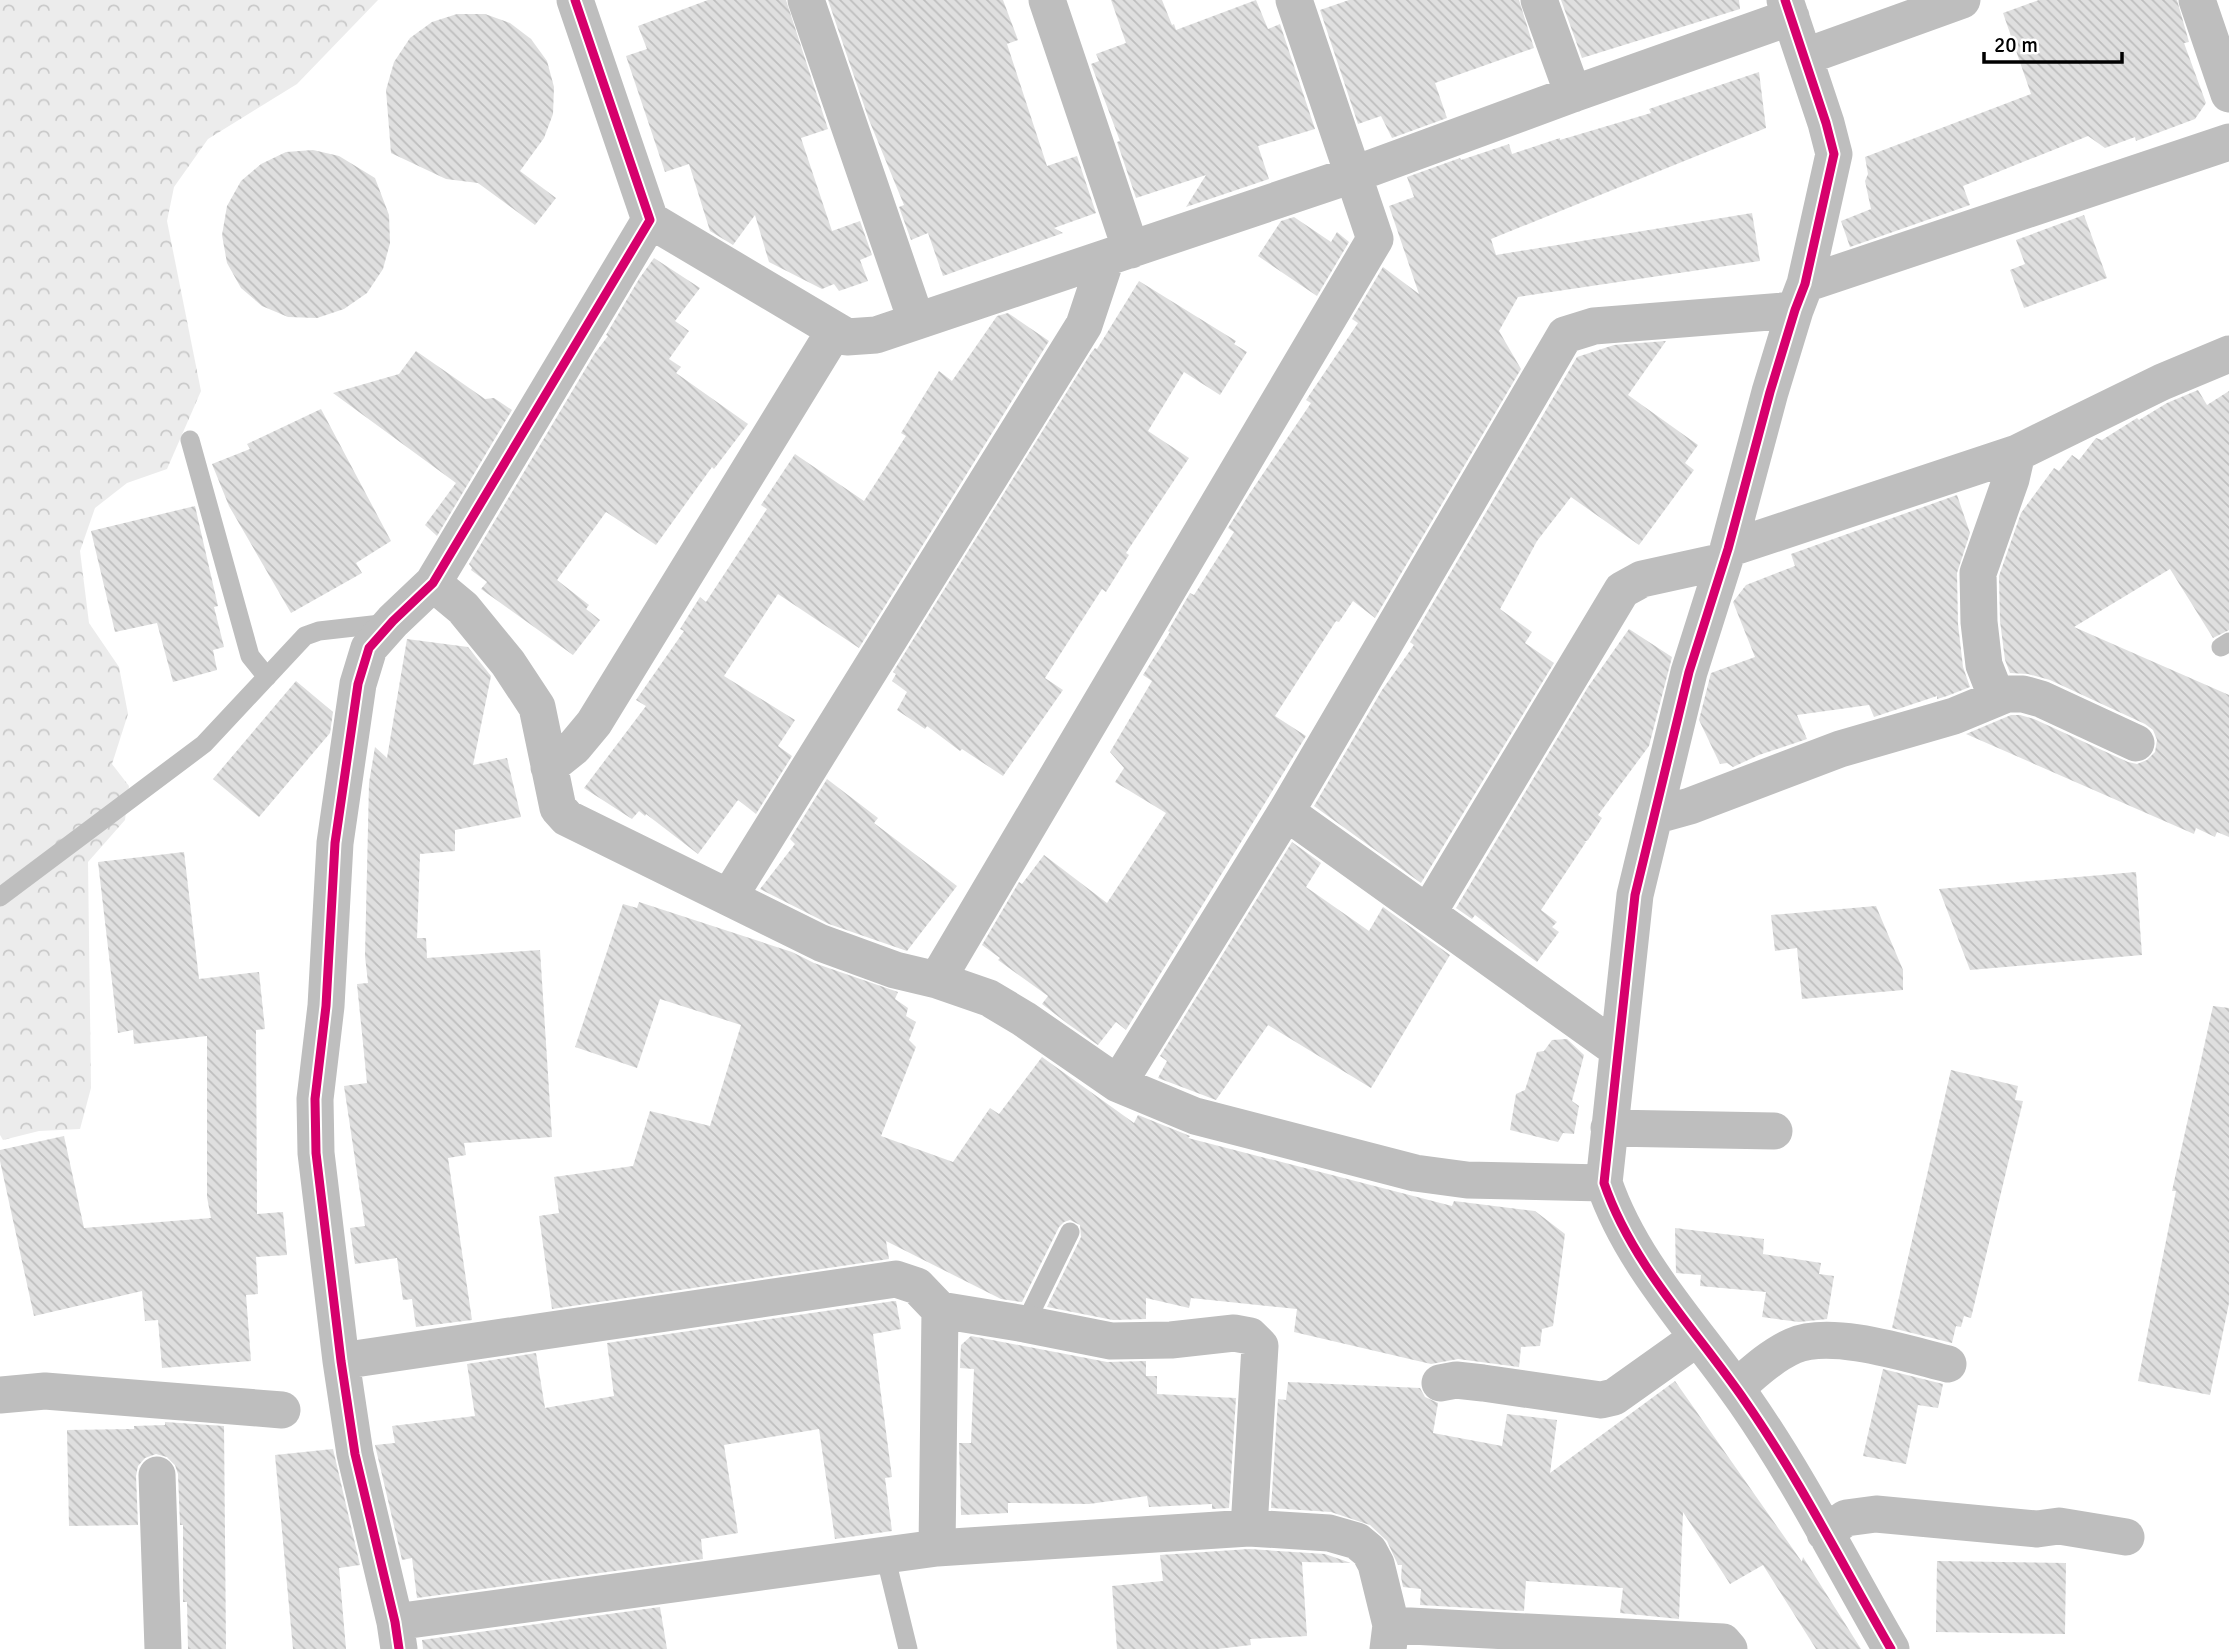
<svg xmlns="http://www.w3.org/2000/svg" width="2229" height="1649" font-family="Signika,sans-serif">
  <style>
    .forest { fill: url(#forest-crowns) }
    .building { fill: url(#building-back-hatch) }
    .lines { fill: none; stroke-linecap: round; stroke-linejoin: round }
    .lane { stroke: #bebebe; stroke-width: 19 }
    .street { stroke: #bebebe; stroke-width: 37 }
    .cycleway-casing { stroke: #fff; stroke-width: 13 }
    .cycleway { stroke: #d6006c; stroke-width: 9 }
  </style>
  <defs>
    <pattern id="forest-crowns" width="20" height="18" patternUnits="userSpaceOnUse" patternTransform="scale(1.75)"><rect width="20" height="18" fill="#ececec"/><path d="M2 6a3 3 0 1 1 6 0M12 15a3 3 0 1 1 6 0" fill="none" stroke="#c9c9c9"/></pattern>
    <pattern id="building-back-hatch" width="6" height="6" patternUnits="userSpaceOnUse" patternTransform="scale(1.75)"><rect width="6" height="6" fill="#dfdfdf"/><path d="M-1 5l2 2M0 0l6 6M5-1l2 2" fill="none" stroke="#bebebe"/></pattern>
  </defs>
  <rect width="100%" height="100%" fill="#fff"/>
  <!-- forest -->
  <path class="forest" d="M 0,0 L 378,0 L 297,84 L 208,139 L 174,187 L 167,221 L 201,391 L 167,469 L 127,483 L 95,508 L 80,551 L 89,623 L 119,667 L 128,714 L 112,764 L 129,786 L 125,820 L 88,862 L 91,1088 L 80,1129 L 39,1131 L 3,1140 L 0,1135 Z"/>
  <!-- building -->
  <path class="building" d="M 708,0 L 786,0 L 828,129 L 801,138 L 832,231 L 860,221 L 872,255 L 860,260 L 868,281 L 839,291 L 834,284 L 822,289 L 769,262 L 755,215 L 733,245 L 710,231 L 689,164 L 665,172 L 626,56 L 647,49 L 638,26 Z
    M 828,0 L 1003,0 L 1018,40 L 1007,44 L 1047,166 L 1077,156 L 1096,213 L 1054,228 L 1063,233 L 943,276 L 928,233 L 911,240 L 899,207 L 904,205 L 869,120 Z
    M 1111,0 L 1162,0 L 1172,25 L 1174,24 L 1176,30 L 1256,0 L 1268,29 L 1280,24 L 1315,129 L 1258,146 L 1269,179 L 1186,207 L 1206,175 L 1136,198 L 1117,142 L 1120,141 L 1091,64 L 1099,61 L 1096,54 L 1126,43 Z
    M 1349,0 L 1519,0 L 1534,48 L 1435,83 L 1447,118 L 1392,138 L 1381,116 L 1358,124 L 1320,10 Z
    M 1561,0 L 1739,0 L 1740,9 L 1582,58 Z
    M 2039,0 L 2177,0 L 2189,42 L 2184,43 L 2206,103 L 2195,119 L 2136,141 L 2135,137 L 2105,148 L 2088,136 L 1963,186 L 1970,205 L 1850,247 L 1841,221 L 1871,209 L 1865,181 L 1868,174 L 1865,157 L 2031,94 L 2003,13 Z
    M 457,14 L 485,14 L 510,23 L 531,39 L 547,61 L 554,87 L 553,114 L 544,138 L 520,171 L 556,198 L 535,225 L 478,183 L 446,179 L 391,153 L 386,90 L 394,62 L 410,38 L 432,22 Z
    M 1759,72 L 1766,128 L 1491,239 L 1496,255 L 1752,213 L 1760,261 L 1518,297 L 1499,331 L 1521,369 L 1375,618 L 1353,601 L 1339,622 L 1336,621 L 1275,716 L 1306,736 L 1126,1030 L 1116,1022 L 1098,1045 L 1068,1024 L 1042,1004 L 1048,996 L 998,960 L 1000,958 L 982,945 L 1019,882 L 1022,884 L 1044,855 L 1107,903 L 1166,813 L 1115,782 L 1124,768 L 1110,752 L 1152,681 L 1143,675 L 1170,632 L 1168,631 L 1190,593 L 1194,595 L 1234,532 L 1228,528 L 1248,496 L 1311,403 L 1306,400 L 1358,323 L 1352,319 L 1383,267 L 1419,294 L 1389,206 L 1414,197 L 1407,177 L 1460,158 L 1461,160 L 1509,144 L 1512,154 L 1560,138 L 1560,140 L 1651,113 L 1649,109 Z
    M 313,150 L 339,156 L 375,178 L 389,215 L 390,243 L 383,269 L 367,293 L 344,309 L 317,318 L 288,317 L 262,306 L 241,288 L 227,263 L 222,235 L 227,206 L 241,181 L 261,164 L 286,152 Z
    M 2084,215 L 2107,278 L 2024,308 L 2010,270 L 2025,264 L 2016,240 Z
    M 1294,217 L 1331,242 L 1337,232 L 1349,242 L 1317,296 L 1258,256 L 1281,221 Z
    M 654,258 L 700,288 L 675,321 L 689,331 L 669,359 L 681,367 L 676,373 L 748,424 L 714,469 L 712,467 L 656,545 L 606,512 L 557,580 L 589,605 L 586,609 L 600,620 L 573,655 L 481,589 L 487,582 L 471,570 L 472,568 L 469,564 L 595,353 L 608,336 L 606,335 L 639,279 Z
    M 1139,281 L 1236,341 L 1234,344 L 1247,352 L 1220,395 L 1184,372 L 1148,431 L 1189,458 L 1126,553 L 1129,555 L 1106,592 L 1102,589 L 1045,678 L 1063,690 L 1003,776 L 962,749 L 960,751 L 927,726 L 925,729 L 897,710 L 907,692 L 892,681 L 896,674 L 893,672 L 1091,353 L 1095,348 L 1097,349 Z
    M 1008,313 L 1049,341 L 859,648 L 778,594 L 724,676 L 795,720 L 778,746 L 792,756 L 756,814 L 738,800 L 698,854 L 646,814 L 645,816 L 639,811 L 632,819 L 584,788 L 646,706 L 636,700 L 684,631 L 680,629 L 700,597 L 706,602 L 767,509 L 761,505 L 795,454 L 864,501 L 906,436 L 901,433 L 939,371 L 952,381 L 997,316 Z
    M 1666,341 L 1628,395 L 1698,445 L 1685,463 L 1694,470 L 1639,545 L 1571,497 L 1537,541 L 1500,609 L 1532,632 L 1525,643 L 1554,663 L 1421,883 L 1314,806 L 1382,690 L 1414,645 L 1410,642 L 1577,357 L 1614,345 Z
    M 416,351 L 485,399 L 494,398 L 512,410 L 437,536 L 425,525 L 456,483 L 333,393 L 399,374 Z
    M 2198,390 L 2207,405 L 2229,391 L 2229,630 L 2213,638 L 2170,569 L 2074,627 L 2229,695 L 2229,837 L 2217,832 L 2215,837 L 2196,828 L 2194,834 L 1966,734 L 2011,715 L 2020,715 L 2034,719 L 2128,762 L 2137,764 L 2147,760 L 2155,752 L 2157,740 L 2153,730 L 2145,724 L 2050,680 L 2028,674 L 2010,673 L 2005,660 L 2000,621 L 1999,576 L 2021,513 L 2054,468 L 2059,471 L 2072,455 L 2079,460 L 2096,438 L 2102,440 L 2137,418 L 2139,420 L 2167,403 Z
    M 321,409 L 391,541 L 356,563 L 362,573 L 291,613 L 229,506 L 212,464 L 250,449 L 247,444 Z
    M 1957,495 L 1970,533 L 1957,573 L 1958,624 L 1963,667 L 1970,687 L 1947,696 L 1937,699 L 1937,696 L 1874,717 L 1869,705 L 1797,715 L 1807,739 L 1759,755 L 1733,767 L 1727,763 L 1720,764 L 1699,720 L 1711,673 L 1755,657 L 1733,602 L 1746,585 L 1795,566 L 1791,554 Z
    M 195,506 L 218,606 L 214,607 L 224,647 L 213,650 L 217,670 L 173,682 L 157,623 L 115,632 L 91,531 Z
    M 1629,629 L 1672,657 L 1649,746 L 1598,815 L 1602,818 L 1588,840 L 1584,842 L 1586,842 L 1541,910 L 1557,922 L 1552,927 L 1559,932 L 1537,962 L 1475,915 L 1472,919 L 1456,908 L 1588,687 Z
    M 407,639 L 468,647 L 491,676 L 473,765 L 507,758 L 521,817 L 455,830 L 455,851 L 420,854 L 417,938 L 426,938 L 427,958 L 540,950 L 552,1137 L 464,1143 L 466,1155 L 448,1158 L 472,1320 L 416,1327 L 412,1299 L 403,1300 L 397,1258 L 355,1264 L 350,1228 L 365,1226 L 344,1086 L 367,1083 L 357,984 L 368,983 L 365,956 L 369,783 L 375,747 L 387,758 Z
    M 296,681 L 333,712 L 330,733 L 259,817 L 213,779 Z
    M 827,779 L 878,818 L 874,823 L 957,886 L 907,951 L 829,924 L 760,889 L 795,844 L 790,839 Z
    M 1292,842 L 1321,863 L 1306,887 L 1369,931 L 1383,907 L 1450,955 L 1371,1088 L 1268,1025 L 1216,1100 L 1158,1078 L 1167,1061 L 1160,1056 Z
    M 184,852 L 199,979 L 259,972 L 265,1029 L 256,1030 L 257,1214 L 283,1212 L 287,1255 L 256,1257 L 258,1294 L 246,1295 L 251,1361 L 162,1368 L 158,1320 L 145,1321 L 142,1291 L 34,1316 L 0,1161 L 0,1150 L 64,1136 L 84,1228 L 211,1218 L 207,1197 L 207,1036 L 134,1044 L 133,1030 L 118,1033 L 98,862 Z
    M 2136,872 L 2142,955 L 1970,970 L 1939,889 Z
    M 639,902 L 792,952 L 814,963 L 898,992 L 895,999 L 908,1008 L 906,1016 L 916,1022 L 909,1040 L 916,1047 L 881,1136 L 953,1162 L 990,1108 L 999,1114 L 1042,1057 L 1134,1123 L 1138,1115 L 1190,1136 L 1188,1138 L 1452,1206 L 1454,1201 L 1535,1211 L 1565,1234 L 1553,1326 L 1542,1329 L 1540,1346 L 1521,1347 L 1519,1367 L 1458,1359 L 1431,1364 L 1294,1332 L 1297,1309 L 1191,1298 L 1189,1308 L 1146,1298 L 1146,1319 L 1113,1320 L 1047,1307 L 1081,1237 L 1080,1225 L 1070,1220 L 1064,1222 L 1059,1227 L 1022,1302 L 1001,1299 L 886,1241 L 889,1259 L 552,1309 L 539,1216 L 559,1213 L 554,1177 L 633,1166 L 650,1111 L 710,1126 L 741,1025 L 660,999 L 637,1068 L 575,1047 L 623,904 L 637,908 Z
    M 1876,906 L 1903,970 L 1903,990 L 1802,999 L 1797,948 L 1775,951 L 1771,915 Z
    M 2213,1006 L 2229,1008 L 2229,1303 L 2210,1395 L 2138,1381 L 2176,1191 L 2172,1191 Z
    M 1567,1039 L 1584,1055 L 1572,1101 L 1579,1106 L 1574,1134 L 1563,1133 L 1558,1142 L 1510,1130 L 1516,1094 L 1525,1090 L 1537,1052 L 1544,1051 L 1552,1040 Z
    M 1951,1070 L 2018,1086 L 2015,1100 L 2023,1101 L 1971,1318 L 1964,1316 L 1961,1327 L 1956,1326 L 1952,1343 L 1892,1328 Z
    M 1675,1228 L 1764,1239 L 1763,1254 L 1821,1263 L 1819,1274 L 1834,1276 L 1827,1319 L 1799,1322 L 1762,1317 L 1766,1292 L 1700,1286 L 1701,1275 L 1676,1273 Z
    M 894,1301 L 896,1301 L 901,1329 L 873,1334 L 892,1477 L 885,1478 L 892,1531 L 835,1539 L 819,1429 L 724,1445 L 738,1533 L 701,1539 L 703,1559 L 417,1598 L 412,1558 L 402,1560 L 375,1445 L 395,1443 L 392,1426 L 475,1416 L 467,1364 L 536,1353 L 545,1408 L 614,1396 L 607,1343 Z
    M 971,1336 L 1107,1362 L 1146,1361 L 1146,1376 L 1157,1376 L 1157,1394 L 1236,1398 L 1229,1508 L 1212,1509 L 1212,1504 L 1149,1507 L 1147,1496 L 1089,1504 L 1008,1503 L 1008,1513 L 961,1515 L 959,1443 L 971,1443 L 974,1369 L 960,1368 L 961,1345 Z
    M 1883,1369 L 1943,1384 L 1938,1408 L 1918,1405 L 1906,1464 L 1863,1456 Z
    M 1675,1381 L 1802,1562 L 1803,1557 L 1861,1649 L 1816,1649 L 1763,1565 L 1730,1584 L 1683,1512 L 1679,1619 L 1620,1613 L 1623,1588 L 1526,1581 L 1524,1611 L 1420,1605 L 1421,1589 L 1403,1587 L 1401,1577 L 1402,1565 L 1398,1565 L 1387,1541 L 1370,1525 L 1331,1512 L 1271,1508 L 1278,1399 L 1286,1400 L 1288,1382 L 1420,1388 L 1425,1397 L 1438,1403 L 1433,1433 L 1502,1446 L 1507,1414 L 1557,1420 L 1550,1473 Z
    M 165,1422 L 224,1426 L 226,1649 L 188,1649 L 187,1602 L 183,1602 L 183,1525 L 180,1525 L 178,1474 L 175,1465 L 167,1457 L 156,1454 L 145,1458 L 138,1466 L 136,1476 L 138,1525 L 69,1526 L 67,1430 L 134,1429 L 134,1426 L 165,1425 Z
    M 333,1449 L 360,1565 L 339,1568 L 346,1649 L 293,1649 L 275,1455 Z
    M 1249,1549 L 1325,1554 L 1351,1563 L 1302,1562 L 1307,1636 L 1250,1639 L 1251,1645 L 1217,1649 L 1117,1649 L 1112,1586 L 1163,1581 L 1160,1555 Z
    M 1937,1561 L 2066,1563 L 2065,1634 L 1936,1632 Z
    M 660,1607 L 667,1649 L 423,1649 L 422,1640 Z"/>
  <g class="lines">
    <!-- lane -->
    <path class="lane" d="M 190,440 L 250,656 L 267,677
      M 2221,647 L 2229,642
      M 0,897 L 204,744 L 305,636 L 319,631 L 381,624 L 387,627
      M 1025,1324 L 1070,1232
      M 885,1555 L 908,1649"/>
    <!-- street -->
    <path class="street" d="M 806,0 L 916,320
      M 1047,0 L 1131,250
      M 1539,0 L 1573,94
      M 1785,0 L 1826,123 L 1834,154 L 1805,284 L 1795,310 L 1770,392 L 1728,549 L 1689,672 L 1635,895 L 1604,1183 C 1632,1265 1696,1330 1745,1401 C 1800,1480 1843,1566 1891,1649
      M 2197,0 L 2229,94
      M 1804,57 L 1962,0
      M 650,220 L 847,337 L 876,335 L 1355,174 L 1573,94 L 1791,17
      M 1805,284 L 2229,142
      M 1728,549 L 2017,453 L 2162,382 L 2229,354
      M 433,583 L 463,608 L 508,663 L 537,707 L 558,808 L 567,818 L 821,943 L 895,970 L 937,980 L 989,998 L 1024,1019 L 1118,1084 L 1195,1116 L 1415,1173 L 1467,1180 L 1604,1183
      M 1997,698 L 1984,665 L 1979,622 L 1978,573 L 2011,479 L 2017,453
      M 549,767 L 574,747 L 594,723 L 835,330
      M 1286,812 L 1617,1049
      M 1654,816 L 1690,806 L 1840,749 L 1954,716 L 2007,694 L 2023,694 L 2041,699 L 2136,743
      M 729,897 L 1084,325 L 1106,259
      M 1428,913 L 1622,590 L 1642,579 L 1724,561
      M 937,980 L 1375,239 L 1294,0
      M 1118,1084 L 1286,812 L 1565,335 L 1594,326 L 1795,310
      M 1609,1128 L 1774,1131
      M 940,1310 L 1025,1324 L 1111,1341 L 1171,1340 L 1234,1333 L 1250,1336 L 1260,1346 L 1249,1528
      M 341,1361 L 896,1279 L 917,1286 L 940,1310 L 937,1548
      M 1440,1383 L 1456,1380 L 1483,1383 L 1601,1400 L 1614,1397 L 1697,1338
      M 1736,1388 C 1753,1373 1771,1356 1793,1346 C 1831,1329 1908,1354 1948,1364
      M 0,1395 L 45,1391 L 282,1410
      M 157,1475 L 163,1649
      M 1825,1533 L 1846,1518 L 1876,1514 L 2037,1529 L 2059,1526 L 2126,1537
      M 395,1622 L 937,1548 L 1249,1528 L 1329,1533 L 1357,1541 L 1369,1551 L 1376,1564 L 1391,1625 L 1388,1649
      M 1391,1625 L 1723,1642 L 1729,1649
      M 399,1649 L 395,1622 L 355,1454 L 341,1361 L 316,1153 L 315,1099 L 326,1006 L 335,843 L 358,684 L 369,648 L 393,621 L 433,583 L 650,220 L 575,0"/>
    <!-- cycleway casing -->
    <g class="cycleway-casing">
      <path id="cycleway" d="M 1785,0 L 1826,123 L 1834,154 L 1805,284 L 1795,310 L 1770,392 L 1728,549 L 1689,672 L 1635,895 L 1604,1183 C 1632,1265 1696,1330 1745,1401 C 1800,1480 1843,1566 1891,1649
        M 399,1649 L 395,1622 L 355,1454 L 341,1361 L 316,1153 L 315,1099 L 326,1006 L 335,843 L 358,684 L 369,648 L 393,621 L 433,583 L 650,220 L 575,0"/>
    </g>
    <!-- cycleway -->
    <use href="#cycleway" class="cycleway"/>
  </g>
  <!-- scale -->
  <path d="M1984 52v10h138v-10" fill="none" stroke="#000000" stroke-width="3.5"/>
  <text x="1994" y="52" font-size="21" fill="#000000" stroke="#ffffff" stroke-width="5" paint-order="stroke">20 m</text>
</svg>
